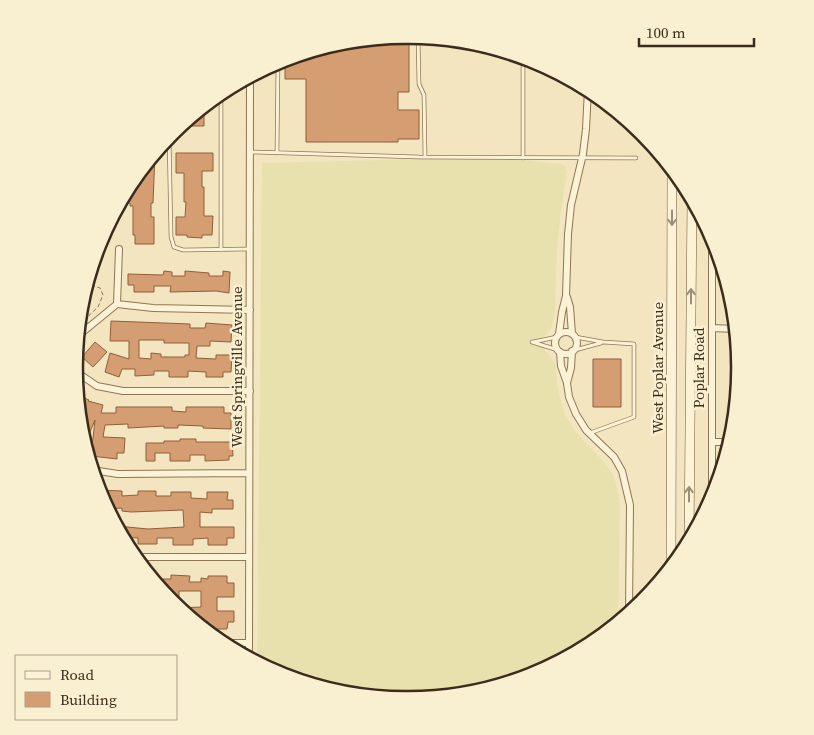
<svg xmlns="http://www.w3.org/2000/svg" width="814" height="735" font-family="'Source Serif 4',serif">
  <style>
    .farmland { fill: #e9e1ad }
    .building { fill: #d59e72; stroke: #905e39; fill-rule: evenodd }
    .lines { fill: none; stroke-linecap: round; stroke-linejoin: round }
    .lane-casing { stroke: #8e7656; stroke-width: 4.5 }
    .street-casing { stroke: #8e7656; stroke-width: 8 }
    .secondary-casing { stroke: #705639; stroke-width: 10 }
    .path { stroke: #8e7656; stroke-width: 1; stroke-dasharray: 4 2.5; stroke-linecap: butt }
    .lane { stroke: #fcf2d5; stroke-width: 3 }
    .street { stroke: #fcf2d5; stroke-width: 6 }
    .secondary { stroke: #fcf2d5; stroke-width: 9 }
    .oneway { stroke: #9c8f78 }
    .labels { text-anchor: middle; stroke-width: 5; stroke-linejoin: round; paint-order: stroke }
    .street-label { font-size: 15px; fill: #3c2c1c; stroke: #f9efd1 }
    .rim { fill: none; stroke: #3c2c1c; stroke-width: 2.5 }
  </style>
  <rect width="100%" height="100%" fill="#f3e5c0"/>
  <!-- farmland -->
  <path class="farmland" d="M 500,157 L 560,164 L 565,166 L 567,171 L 560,219 L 557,249 L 555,312 L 551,329 L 543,337 L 545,351 L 549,354 L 556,365 L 557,385 L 564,412 L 573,428 L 586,443 L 605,463 L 614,477 L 619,495 L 620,506 L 618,623 L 591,644 L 534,675 L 472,694 L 407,700 L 342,694 L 279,675 L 257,662 L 262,163 Z"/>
  <!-- building -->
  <path class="building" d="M 409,35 L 409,92 L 398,92 L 398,110 L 419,110 L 419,139 L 398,139 L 398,142 L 306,142 L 306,79 L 285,79 L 285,59 L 342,41 Z
    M 204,106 L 204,126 L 180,126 Z
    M 155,153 L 153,203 L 151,203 L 151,217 L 154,217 L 154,244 L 135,244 L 135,235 L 133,235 L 133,206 L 130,206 L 130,203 L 120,203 L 131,183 Z
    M 176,153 L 213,153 L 213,171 L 202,171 L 202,187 L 204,187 L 204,216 L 213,216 L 212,235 L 202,235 L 202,238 L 187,237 L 187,235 L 176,235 L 176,217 L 185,217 L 186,202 L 184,202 L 184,173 L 176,173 Z
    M 164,271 L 172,272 L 172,276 L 185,276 L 185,271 L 209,273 L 209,276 L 223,276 L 223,271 L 230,272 L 229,293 L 216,291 L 170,292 L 171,286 L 154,286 L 154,292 L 134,292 L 134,285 L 128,285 L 128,274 L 163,275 Z
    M 111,321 L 190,324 L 190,328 L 205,328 L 206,323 L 232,325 L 231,342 L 210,341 L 210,346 L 197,346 L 196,358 L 216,359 L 216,355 L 232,355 L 231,372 L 223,372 L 223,377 L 206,377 L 206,372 L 188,371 L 188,377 L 169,377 L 169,371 L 154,371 L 154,375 L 135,376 L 135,369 L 122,369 L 119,377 L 105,372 L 110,353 L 129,359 L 129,341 L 110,341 ZM 139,340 L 164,340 L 164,343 L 189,343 L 189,355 L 185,355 L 185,357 L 161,357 L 161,354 L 151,353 L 151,359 L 139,358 Z
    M 95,342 L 107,352 L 93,367 L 82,357 Z
    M 593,359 L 621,359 L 621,407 L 593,407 Z
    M 82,397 L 89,400 L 88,401 L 103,405 L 101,413 L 116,413 L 116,407 L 172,407 L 172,411 L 186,412 L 186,407 L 224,407 L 224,413 L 231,413 L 231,429 L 203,428 L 203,426 L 178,425 L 178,428 L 164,428 L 164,426 L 128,428 L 128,424 L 105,425 L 103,437 L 125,438 L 124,453 L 117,453 L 117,459 L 91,456 L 95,420 L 87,439 L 83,438 L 88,419 L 79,415 L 78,405 Z
    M 180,439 L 196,439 L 196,442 L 232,442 L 233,456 L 229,456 L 229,460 L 205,461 L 205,455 L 190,455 L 190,461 L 170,461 L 170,453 L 155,453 L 155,461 L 146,461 L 146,443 L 164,443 L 164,441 L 180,441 Z
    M 98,490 L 122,491 L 122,496 L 138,495 L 138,491 L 156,491 L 156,496 L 171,496 L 171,492 L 191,492 L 191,498 L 207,499 L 207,492 L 228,492 L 227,500 L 233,500 L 233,509 L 212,509 L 212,513 L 200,512 L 200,527 L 234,527 L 234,538 L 227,538 L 227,545 L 208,545 L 208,538 L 193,539 L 193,545 L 173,545 L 173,538 L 157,538 L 157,544 L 138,544 L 138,538 L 122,537 L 117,526 L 148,529 L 184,527 L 183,510 L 131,512 L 122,511 L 122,508 L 107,509 Z
    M 171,575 L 190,576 L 189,582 L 201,582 L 201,578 L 208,579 L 208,576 L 227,576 L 227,583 L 234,583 L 234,597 L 217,597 L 217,611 L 234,611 L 234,622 L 228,622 L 227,629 L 205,629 L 172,602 L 152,579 L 171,579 ZM 179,591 L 201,591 L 201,607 L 179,608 Z"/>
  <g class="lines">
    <!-- lane casing -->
    <g class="lane-casing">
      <path id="lane" d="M 418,36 L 419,84 L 424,95 L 425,157
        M 233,86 L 250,85
        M 221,92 L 221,250
        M 169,136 L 171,237 L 174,247 L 183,250 L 249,249
        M 251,152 L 419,157 L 636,158
        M 277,153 L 278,61
        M 523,158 L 523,57
        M 575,337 L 603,342 L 634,344 L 634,417 L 590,433
        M 532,342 L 558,350
        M 533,342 L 557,337
        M 575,350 L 601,343"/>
    </g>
    <!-- street casing -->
    <g class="street-casing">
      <path id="street" d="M 567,297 L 570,307 L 572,334
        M 117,304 L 153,308 L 250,310
        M 712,328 L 736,329
        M555 343a11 11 0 1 1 22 0a11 11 0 1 1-22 0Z
        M 559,334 L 562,312 L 566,296 L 568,234 L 571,205 L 583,154 L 586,129 L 588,89
        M 78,336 L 117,304 L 119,249
        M 560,352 L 561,366 L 567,383 L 569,397 L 576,414 L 586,430 L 614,457 L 622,471 L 630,505 L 629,613
        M 75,371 L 97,386 L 123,391 L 250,391
        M 567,383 L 571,368 L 572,351
        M 712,442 L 730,442
        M 92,470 L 118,474 L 249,473
        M 712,500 L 712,237
        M 135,557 L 249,557
        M 221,643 L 249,643
        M 249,658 L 250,76"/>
    </g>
    <!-- secondary casing -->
    <g class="secondary-casing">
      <path id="secondary" d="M 689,543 L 692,199
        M 671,567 L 672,169"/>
    </g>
    <!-- path -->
    <path class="path" d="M 79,325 L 98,307 L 103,295 L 100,288 L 94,286 L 82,299"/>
    <!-- lane -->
    <use href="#lane" class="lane"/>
    <!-- street -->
    <use href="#street" class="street"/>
    <!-- secondary -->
    <use href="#secondary" class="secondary"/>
  </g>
  <!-- one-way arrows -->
  <defs><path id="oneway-shaft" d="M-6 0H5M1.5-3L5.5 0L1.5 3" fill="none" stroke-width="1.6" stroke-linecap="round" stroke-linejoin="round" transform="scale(1.25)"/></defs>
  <g class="oneway">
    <use href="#oneway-shaft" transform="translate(672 218) rotate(90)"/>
    <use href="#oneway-shaft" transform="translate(691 296) rotate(-90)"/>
    <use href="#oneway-shaft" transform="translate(689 494) rotate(-90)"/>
  </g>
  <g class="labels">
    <!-- street labels -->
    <g class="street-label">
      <text transform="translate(237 367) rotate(-90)" y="5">West Springville Avenue</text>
      <text transform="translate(658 368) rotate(-90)" y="5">West Poplar Avenue</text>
      <text transform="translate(699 368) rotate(-90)" y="5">Poplar Road</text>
    </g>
  </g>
  <!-- crop -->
  <path d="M0 0H814V735H0ZM406 44H408A323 323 0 0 1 731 367V368A323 323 0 0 1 408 691H406A323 323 0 0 1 83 368V367A323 323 0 0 1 406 44Z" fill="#f9efd1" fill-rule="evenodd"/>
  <path class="rim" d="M406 44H408A323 323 0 0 1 731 367V368A323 323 0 0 1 408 691H406A323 323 0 0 1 83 368V367A323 323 0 0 1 406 44Z"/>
  <!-- legend -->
  <rect x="15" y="655" width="162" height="65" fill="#f9efd1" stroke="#ada189"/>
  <rect x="25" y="671" width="25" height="8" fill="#fcf2d5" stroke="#ada189"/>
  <text x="60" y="680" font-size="15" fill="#3c2c1c">Road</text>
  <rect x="25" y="692" width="25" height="15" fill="#d59e72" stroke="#ada189"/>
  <text x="60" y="705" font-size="15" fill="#3c2c1c">Building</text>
  <!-- scale -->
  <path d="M639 38v8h115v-8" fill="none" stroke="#3c2c1c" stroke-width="2.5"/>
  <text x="646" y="38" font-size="15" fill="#3c2c1c" stroke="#f9efd1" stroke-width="4" paint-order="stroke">100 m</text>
</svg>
